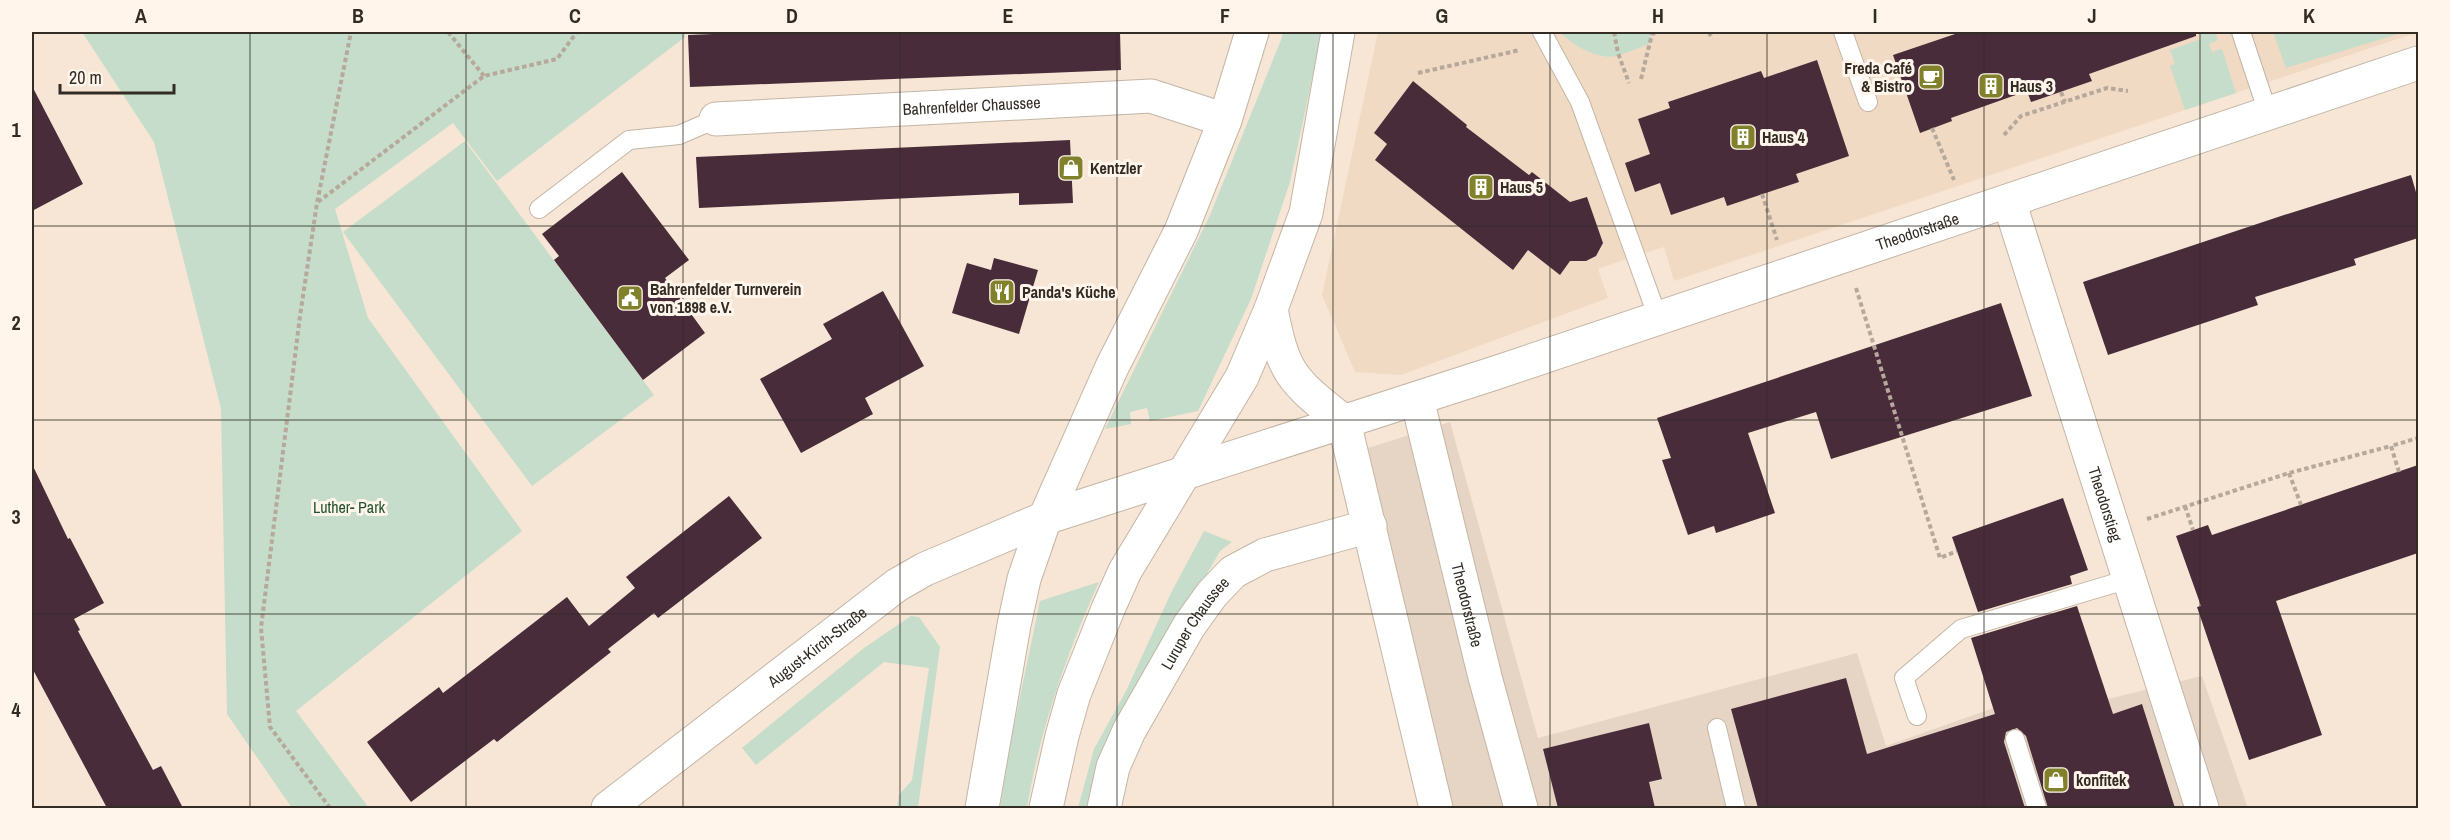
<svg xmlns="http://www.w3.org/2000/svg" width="2450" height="840" font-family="'Archivo Narrow',sans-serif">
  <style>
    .built { fill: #f0dac4 }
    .industrial { fill: #e6d5c4 }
    .green { fill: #c5ddca }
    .building { fill: #492c3a }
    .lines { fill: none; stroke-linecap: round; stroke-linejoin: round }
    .service-casing { stroke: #c5b5a5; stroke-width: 20 }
    .minor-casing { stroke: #c5b5a5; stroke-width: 35 }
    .secondary-casing { stroke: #c5b5a5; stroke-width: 35 }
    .path { stroke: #b6a99b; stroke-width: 4; stroke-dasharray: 4.5 3; stroke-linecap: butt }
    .service { stroke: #fff; stroke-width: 18 }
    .minor { stroke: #fff; stroke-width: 33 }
    .secondary { stroke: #fff; stroke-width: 33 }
    .grid { fill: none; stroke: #322c25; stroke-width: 1.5; stroke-opacity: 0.55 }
    .labels { text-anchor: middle; stroke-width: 6; stroke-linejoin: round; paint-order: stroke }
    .poi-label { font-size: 16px; font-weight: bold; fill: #322c25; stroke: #fff5ea; text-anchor: start }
    .street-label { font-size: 16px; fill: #322c25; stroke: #fff5ea }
    .park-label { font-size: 16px; fill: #215231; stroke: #fff5ea }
    .neatline { fill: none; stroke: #322c25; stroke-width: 2 }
    .grid-label { font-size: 20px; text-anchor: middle; font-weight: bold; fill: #322c25 }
  </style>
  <rect width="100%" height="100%" fill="#f7e6d5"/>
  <!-- built -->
  <path class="built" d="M 1378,32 L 2418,32 L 1674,281 L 1664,247 L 1635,256 L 1598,269 L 1608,298 L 1401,375 L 1355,372 L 1322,295 Z"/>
  <!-- industrial -->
  <path class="industrial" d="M 1450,422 L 1538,738 L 1857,653 L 1886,746 L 1999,706 L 2019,726 L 2108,699 L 2202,676 L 2248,808 L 1450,808 L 1368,448 Z"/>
  <!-- green -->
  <path class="green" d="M 82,32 L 685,32 L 685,37 L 497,181 L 453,123 L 335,209 L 368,318 L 522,531 L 296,711 L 369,808 L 292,808 L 227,714 L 221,409 L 154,142 Z
    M 1283,32 L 1322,32 L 1290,182 L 1251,299 L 1198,411 L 1150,421 L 1147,408 L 1130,412 L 1131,424 L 1105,429 L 1210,215 L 1281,40 Z
    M 1560,32 L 1649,32 L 1653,42 C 1641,47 1628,53 1616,56 C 1598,60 1572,45 1560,32 Z
    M 2199,32 L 2215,32 L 2218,40 L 2209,44 L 2212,52 L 2222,49 L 2236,93 L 2185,110 L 2170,66 L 2175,64 L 2170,50 L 2201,39 Z
    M 2273,32 L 2405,32 L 2286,68 Z
    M 465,141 L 654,395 L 532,486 L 343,232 Z
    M 1204,531 L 1232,542 L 1220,551 L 1215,560 L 1126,713 L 1092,808 L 1078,808 L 1094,749 L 1126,691 L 1171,593 Z
    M 1099,582 C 1066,655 1040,729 1027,808 L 1000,808 L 1010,745 L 1040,601 Z
    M 911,616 L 919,617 L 940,647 L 918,808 L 897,808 L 899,795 L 912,780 L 929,668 L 884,662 L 756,765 L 742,748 L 864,648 Z"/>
  <!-- building -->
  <path class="building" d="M 762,32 L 1120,32 L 1121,70 L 690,87 L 688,35 Z
    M 1961,32 L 2196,32 L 2196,36 L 2089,74 L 2092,81 L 2031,102 L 2027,91 L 1951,118 L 1952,121 L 1920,133 L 1893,55 Z
    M 1817,60 L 1849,156 L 1796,174 L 1799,182 L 1727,206 L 1724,197 L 1671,215 L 1660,183 L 1635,192 L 1625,163 L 1650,154 L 1638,119 L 1670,108 L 1668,102 L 1761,71 L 1764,78 Z
    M 1413,81 L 1467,125 L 1466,127 L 1529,175 L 1532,172 L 1570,202 L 1587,197 L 1603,243 L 1596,256 L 1586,261 L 1570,261 L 1560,275 L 1528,250 L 1513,270 L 1375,160 L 1387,144 L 1374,133 Z
    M 32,86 L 83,184 L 32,211 Z
    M 1070,140 L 1073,203 L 1019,205 L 1019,193 L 699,208 L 696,157 Z
    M 622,172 L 689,260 L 665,278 L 705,333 L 643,380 L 554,260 L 559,256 L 542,234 Z
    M 2411,175 L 2418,199 L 2418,238 L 2354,259 L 2356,265 L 2255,297 L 2258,305 L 2108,355 L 2083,282 L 2281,216 Z
    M 994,258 L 1038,270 L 1019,334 L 952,313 L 967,263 L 991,270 Z
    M 883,291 L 924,366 L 865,398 L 873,414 L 801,453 L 760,379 L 832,339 L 823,324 Z
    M 2001,303 L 2032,396 L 1831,459 L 1816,412 L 1748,433 L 1775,513 L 1716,533 L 1714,526 L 1688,535 L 1662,460 L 1671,458 L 1657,418 Z
    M 32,464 L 68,539 L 70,538 L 104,603 L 74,619 L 80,630 L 78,631 L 153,770 L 161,766 L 183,808 L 107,808 L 32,668 Z
    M 2418,465 L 2418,553 L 2276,601 L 2322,735 L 2249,760 L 2197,607 L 2201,606 L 2176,536 L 2208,525 L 2212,535 Z
    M 729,496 L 762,538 L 658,618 L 654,613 L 608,649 L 611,652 L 497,742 L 494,739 L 411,802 L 367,742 L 439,687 L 443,693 L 567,597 L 589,626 L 635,588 L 626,577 Z
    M 2063,498 L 2088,570 L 2070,576 L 2072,584 L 1978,612 L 1952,537 Z
    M 2077,606 L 2113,714 L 2142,704 L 2175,808 L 2048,808 L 2026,736 L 2017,728 L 2006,732 L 2004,742 L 2025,808 L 1758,808 L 1731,709 L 1846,678 L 1867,754 L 1995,714 L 1971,638 Z
    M 1649,723 L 1662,779 L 1649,782 L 1655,808 L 1558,808 L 1543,749 Z"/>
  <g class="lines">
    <!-- service casing -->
    <g class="service-casing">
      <path id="service" d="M 1542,32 L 1580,102 L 1658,318
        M 1843,32 L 1868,102
        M 2241,32 L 2268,113
        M 539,209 L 629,140 L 679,135 L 716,119
        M 1917,716 L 1904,678 L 1961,629 L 2129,579
        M 1717,728 L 1736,808
        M 2015,739 L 2037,808"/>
    </g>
    <!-- minor casing -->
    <g class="minor-casing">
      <g id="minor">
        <path id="s1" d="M 716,119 L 1151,96 L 1225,120"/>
        <path id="s2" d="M 2009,201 L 2202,808"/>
        <path d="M 1271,309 C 1284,376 1292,380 1344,422"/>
        <path id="s3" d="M 1417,399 L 1485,677 L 1521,808"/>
        <path d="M 1344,422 L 1436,808"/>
        <path id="s4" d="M 608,808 L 897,585 L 925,569 L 1045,518 L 1495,373 L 2418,63"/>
        <path id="s5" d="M 1104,808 L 1113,767 L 1129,731 L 1189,626 L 1212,594 L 1233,572 L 1265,555 L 1370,526"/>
      </g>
    </g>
    <!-- secondary casing -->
    <g class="secondary-casing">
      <path id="secondary" d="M 982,808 L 1014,625 L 1024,579 L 1045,518 L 1112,367 L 1181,231 L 1225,120 L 1252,32
        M 1046,808 L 1062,736 L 1074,694 L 1108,609 L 1125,571 L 1242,377 L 1271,309 L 1306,213 L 1338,32"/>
    </g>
    <!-- path -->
    <path class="path" d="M 448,32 L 484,76
      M 1614,32 L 1618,53 L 1629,83
      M 1709,32 L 1712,39
      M 1418,73 L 1520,50
      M 1641,79 L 1652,34 L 1659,32
      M 2061,92 L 2065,102
      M 1932,128 L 1954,180
      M 2004,135 L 2021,116 L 2107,88 L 2128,91
      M 1762,194 L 1777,240
      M 318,202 L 484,76 L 557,59 L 577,32
      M 1856,288 L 1940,558 L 1957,551
      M 2399,472 L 2391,446 L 2418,438
      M 2289,473 L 2301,505
      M 2185,506 L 2193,530
      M 2147,519 L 2289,473 L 2391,446
      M 2418,743 L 2418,746
      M 330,808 L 270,727 L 261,628 L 300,316 L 317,203 L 351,32"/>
    <!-- service -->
    <use href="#service" class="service"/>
    <!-- minor -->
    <use href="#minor" class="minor"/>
    <!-- secondary -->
    <use href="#secondary" class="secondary"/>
  </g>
  <!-- grid -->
  <path class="grid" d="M 250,32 L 250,808M 466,32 L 466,808M 683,32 L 683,808M 900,32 L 900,808M 1117,32 L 1117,808M 1333,32 L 1333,808M 1550,32 L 1550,808M 1767,32 L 1767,808M 1984,32 L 1984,808M 2200,32 L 2200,808M 32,226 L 2418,226M 32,420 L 2418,420M 32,614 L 2418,614"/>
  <!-- icons -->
  <defs>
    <g id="cafe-square" transform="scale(1.35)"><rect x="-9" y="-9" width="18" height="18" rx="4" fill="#80812a" stroke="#fff5ea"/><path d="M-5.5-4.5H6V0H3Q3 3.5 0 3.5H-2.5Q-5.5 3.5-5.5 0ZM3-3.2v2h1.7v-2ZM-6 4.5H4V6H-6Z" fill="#fff"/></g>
    <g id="building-square" transform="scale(1.35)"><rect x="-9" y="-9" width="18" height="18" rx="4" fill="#80812a" stroke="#fff5ea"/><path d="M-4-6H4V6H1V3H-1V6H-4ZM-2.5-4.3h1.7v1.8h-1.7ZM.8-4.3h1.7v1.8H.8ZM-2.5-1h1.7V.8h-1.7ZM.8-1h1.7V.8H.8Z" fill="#fff"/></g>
    <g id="shop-square" transform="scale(1.35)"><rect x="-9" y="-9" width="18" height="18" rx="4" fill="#80812a" stroke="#fff5ea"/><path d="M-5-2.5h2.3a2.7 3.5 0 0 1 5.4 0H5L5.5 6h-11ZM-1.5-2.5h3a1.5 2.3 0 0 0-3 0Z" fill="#fff"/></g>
    <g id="restaurant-square" transform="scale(1.35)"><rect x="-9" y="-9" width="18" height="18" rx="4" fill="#80812a" stroke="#fff5ea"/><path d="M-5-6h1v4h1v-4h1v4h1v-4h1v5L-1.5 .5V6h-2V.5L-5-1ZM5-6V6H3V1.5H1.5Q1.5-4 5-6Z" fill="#fff"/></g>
    <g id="civic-square" transform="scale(1.35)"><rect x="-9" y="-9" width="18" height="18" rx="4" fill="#80812a" stroke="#fff5ea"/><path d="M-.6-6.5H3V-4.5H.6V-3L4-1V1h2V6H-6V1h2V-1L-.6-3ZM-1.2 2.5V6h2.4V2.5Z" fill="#fff"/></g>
  </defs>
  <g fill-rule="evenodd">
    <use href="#cafe-square" x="1931" y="77"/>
    <use href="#building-square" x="1991" y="86"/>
    <use href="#building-square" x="1743" y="137"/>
    <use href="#shop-square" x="1071" y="168"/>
    <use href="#building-square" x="1481" y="187"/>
    <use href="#restaurant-square" x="1002" y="292"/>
    <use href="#civic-square" x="630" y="298"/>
    <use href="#shop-square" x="2056" y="780"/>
  </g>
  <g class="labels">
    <!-- poi labels -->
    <g class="poi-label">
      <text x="1912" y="74" text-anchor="end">Freda Café<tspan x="1912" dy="18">&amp; Bistro</tspan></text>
      <text x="2010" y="92">Haus 3</text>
      <text x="1762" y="143">Haus 4</text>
      <text x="1090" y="174">Kentzler</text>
      <text x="1500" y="193">Haus 5</text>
      <text x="650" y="295">Bahrenfelder Turnverein<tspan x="650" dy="18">von 1898 e.V.</tspan></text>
      <text x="1022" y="298">Panda's Küche</text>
      <text x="2076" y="786">konfitek</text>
    </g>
    <!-- street labels -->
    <g class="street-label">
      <text dy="6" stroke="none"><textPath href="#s1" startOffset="256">Bahrenfelder Chaussee</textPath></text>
      <text dy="6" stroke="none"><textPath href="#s4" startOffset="1446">Theodorstraße</textPath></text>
      <text dy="6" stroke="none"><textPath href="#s2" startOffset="318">Theodorstieg</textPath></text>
      <text dy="6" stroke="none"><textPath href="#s3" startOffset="212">Theodorstraße</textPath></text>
      <text dy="6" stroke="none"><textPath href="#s5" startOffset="208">Luruper Chaussee</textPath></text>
      <text dy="6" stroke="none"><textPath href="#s4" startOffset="264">August-Kirch-Straße</textPath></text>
    </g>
    <!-- park labels -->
    <g class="park-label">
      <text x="349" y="513">Luther- Park</text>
    </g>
  </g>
  <!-- border -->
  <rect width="2450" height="840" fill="none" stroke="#fff5ea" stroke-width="66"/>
  <!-- scale -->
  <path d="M60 84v9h114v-9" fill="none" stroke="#322c25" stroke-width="3"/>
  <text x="69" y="84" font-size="18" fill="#322c25" stroke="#fff5ea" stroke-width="4.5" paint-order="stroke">20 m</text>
  <rect x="33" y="33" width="2384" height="774" class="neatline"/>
  <g class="grid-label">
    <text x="141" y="23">A</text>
    <text x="358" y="23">B</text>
    <text x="575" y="23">C</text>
    <text x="792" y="23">D</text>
    <text x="1008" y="23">E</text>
    <text x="1225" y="23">F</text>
    <text x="1442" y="23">G</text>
    <text x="1658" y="23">H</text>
    <text x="1875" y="23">I</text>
    <text x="2092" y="23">J</text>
    <text x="2309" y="23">K</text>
    <text x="16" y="137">1</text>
    <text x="16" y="330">2</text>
    <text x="16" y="524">3</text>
    <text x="16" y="717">4</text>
  </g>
</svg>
